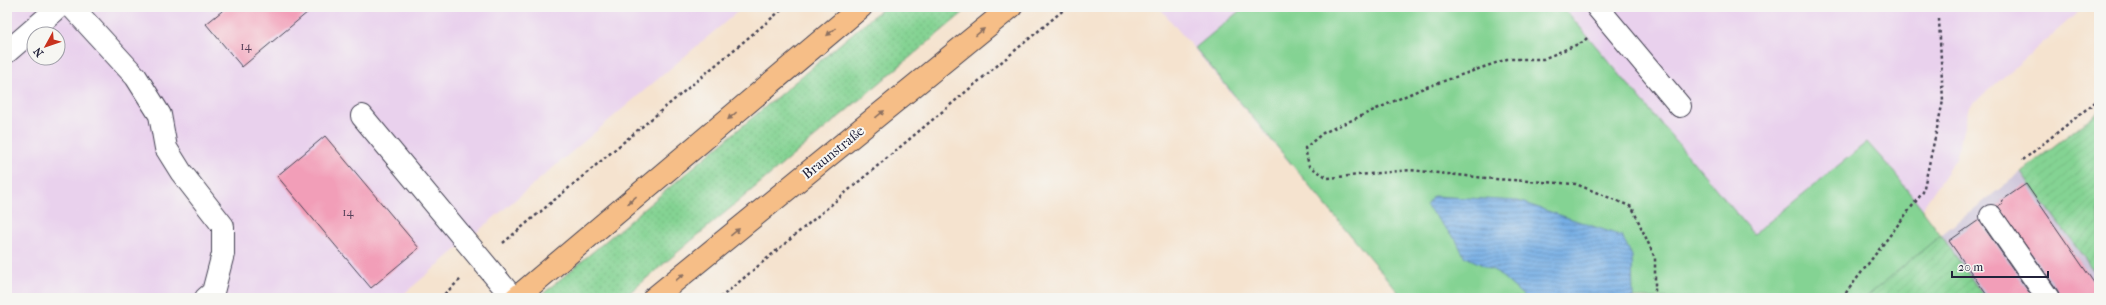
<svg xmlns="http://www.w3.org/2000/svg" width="2106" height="305" font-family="'IM FELL French Canon',serif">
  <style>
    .built { fill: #e9d1ed; fill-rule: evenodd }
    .industrial { fill: #c9bfd7 }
    .grass { fill: url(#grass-dots); stroke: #537a67 }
    .park { fill: #84d393; stroke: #537a67 }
    .garden { fill: url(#garden-furrows); stroke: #537a67 }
    .water { fill: url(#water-rules); stroke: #4b6890 }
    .building { fill: #f29eb8 }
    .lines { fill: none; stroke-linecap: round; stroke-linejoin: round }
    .minor-casing { stroke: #423f51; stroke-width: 24 }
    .major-casing { stroke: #423f51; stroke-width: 24 }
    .path { stroke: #423f51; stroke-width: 2.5; stroke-dasharray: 3 3; stroke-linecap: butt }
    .minor { stroke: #fff; stroke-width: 22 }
    .major { stroke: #f6be87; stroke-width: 22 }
    .oneway { fill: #8c7061 }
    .labels { text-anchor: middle; stroke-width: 4; stroke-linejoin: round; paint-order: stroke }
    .number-label { font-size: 12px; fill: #56415a }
    .street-label { font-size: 14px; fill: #22223b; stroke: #f6f6f2 }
  </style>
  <defs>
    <pattern id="grass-dots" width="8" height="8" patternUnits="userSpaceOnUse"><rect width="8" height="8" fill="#84d393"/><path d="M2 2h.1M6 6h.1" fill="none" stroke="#72b580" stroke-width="1.8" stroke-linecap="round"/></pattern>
    <pattern id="garden-furrows" width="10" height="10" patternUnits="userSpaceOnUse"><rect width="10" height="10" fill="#84d393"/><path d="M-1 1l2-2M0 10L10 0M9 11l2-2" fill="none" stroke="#72b580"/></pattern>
    <pattern id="water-rules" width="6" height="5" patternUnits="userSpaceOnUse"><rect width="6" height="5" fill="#74ade4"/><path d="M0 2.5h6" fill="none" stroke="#5f8cba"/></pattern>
  </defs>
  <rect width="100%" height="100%" fill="#f6f6f2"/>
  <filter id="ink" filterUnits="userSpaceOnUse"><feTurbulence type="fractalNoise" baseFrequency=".025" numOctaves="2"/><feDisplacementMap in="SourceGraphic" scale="8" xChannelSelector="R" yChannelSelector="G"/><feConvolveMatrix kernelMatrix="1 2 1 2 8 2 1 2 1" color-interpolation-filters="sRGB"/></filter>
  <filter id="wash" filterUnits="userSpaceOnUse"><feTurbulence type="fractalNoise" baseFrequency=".012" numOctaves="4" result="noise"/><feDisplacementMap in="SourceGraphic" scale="16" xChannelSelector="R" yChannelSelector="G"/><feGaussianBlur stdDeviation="0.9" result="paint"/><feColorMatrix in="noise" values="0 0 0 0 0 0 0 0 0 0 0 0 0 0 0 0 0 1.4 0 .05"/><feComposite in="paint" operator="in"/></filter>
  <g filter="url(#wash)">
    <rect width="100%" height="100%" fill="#f5e3cf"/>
    <!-- built -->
    <path class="built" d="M 7,7 L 743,7 L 399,298 L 7,298 ZM 34,34 L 58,34 L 58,58 L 34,58 Z
      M 1159,7 L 2084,7 L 1969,107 L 1956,158 L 1862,298 L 1403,298 Z"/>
    <!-- industrial -->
    <path class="industrial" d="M 2021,172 L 2099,278 L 2099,298 L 1985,298 L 1941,235 Z"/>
    <!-- grass -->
    <path class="grass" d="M 884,7 L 970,7 L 623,298 L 538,298 Z"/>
    <!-- park -->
    <path class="park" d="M 1244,7 L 1563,7 L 1754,234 L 1867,142 L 1893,171 L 1941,235 L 1878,298 L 1403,298 L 1195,48 Z"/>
    <!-- garden -->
    <path class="garden" d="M 2099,111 L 2099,278 L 2021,172 Z
      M 1941,235 L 1985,298 L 1865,298 Z"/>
    <!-- water -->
    <path class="water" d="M 1433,196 L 1518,201 L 1622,236 L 1632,256 L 1633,298 L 1526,298 L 1497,272 L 1464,256 L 1456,240 L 1426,206 Z"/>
    <g id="blocks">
      <!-- building -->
      <path class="building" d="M 227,7 L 314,7 L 242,67 L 206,24 Z
        M 325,136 L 419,248 L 371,288 L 277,176 Z
        M 2026,184 L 2099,290 L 2099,298 L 2060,298 L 2058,291 L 1998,206 L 2003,203 L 2001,201 Z
        M 1979,220 L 1981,223 L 2033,298 L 1989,298 L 1949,241 Z"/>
    </g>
  </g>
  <g filter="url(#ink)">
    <use href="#blocks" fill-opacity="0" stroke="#423f51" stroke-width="1"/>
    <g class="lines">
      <!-- minor casing -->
      <g class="minor-casing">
        <path id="minor" d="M 72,7 L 136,77 L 160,115 L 166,148 L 181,172 L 223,226 L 223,254 L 213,292 L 206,298
          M 1597,7 L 1680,106
          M 7,52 L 59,7
          M 362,116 L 513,298
          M 1991,216 L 2048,298"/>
      </g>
      <!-- major casing -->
      <g class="major-casing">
        <path id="major" d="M 516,298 L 861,7
          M 654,298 L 1011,7"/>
      </g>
      <!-- path -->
      <path class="path" d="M 1587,38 L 1583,42 L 1543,59 L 1507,59 L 1421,89 L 1323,133 L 1305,148 L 1309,166 L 1328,178 L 1410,170 L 1495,179 L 1576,184 L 1632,207 L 1655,258 L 1655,298
        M 2023,160 L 2099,99
        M 503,243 L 785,7
        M 440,298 L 461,279
        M 720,298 L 1067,7
        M 1842,298 L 1923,192 L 1943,101 L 1939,19"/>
      <!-- minor -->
      <use href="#minor" class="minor"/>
      <!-- major -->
      <use href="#major" class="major"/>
    </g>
    <!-- one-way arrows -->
    <defs><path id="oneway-solid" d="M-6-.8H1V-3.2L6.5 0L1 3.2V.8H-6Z"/></defs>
    <g class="oneway">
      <use href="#oneway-solid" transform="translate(831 32) rotate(140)"/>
      <use href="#oneway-solid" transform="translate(980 32) rotate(-39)"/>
      <use href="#oneway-solid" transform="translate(880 114) rotate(-39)"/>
      <use href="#oneway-solid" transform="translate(732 116) rotate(140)"/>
      <use href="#oneway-solid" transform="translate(632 200) rotate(140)"/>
      <use href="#oneway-solid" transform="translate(735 232) rotate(-39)"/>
      <use href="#oneway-solid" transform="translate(680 277) rotate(-39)"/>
    </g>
  </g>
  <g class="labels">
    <!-- number labels -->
    <g class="number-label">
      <text x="246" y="50">14</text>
      <text x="348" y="216">14</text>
    </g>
    <!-- street labels -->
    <g class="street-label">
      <text transform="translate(833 152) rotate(-39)" y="5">Braunstraße</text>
    </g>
  </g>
  <!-- margin -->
  <rect width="2106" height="305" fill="none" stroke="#f6f6f2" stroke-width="24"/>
  <!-- north arrow -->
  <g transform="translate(46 46) rotate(230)"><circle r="19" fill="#f6f6f2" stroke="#a1a1a9"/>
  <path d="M0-3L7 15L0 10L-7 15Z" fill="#c8321e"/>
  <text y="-6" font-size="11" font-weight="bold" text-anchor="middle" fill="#22223b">N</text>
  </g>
  <!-- scale -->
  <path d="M1952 271v6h96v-6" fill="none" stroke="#22223b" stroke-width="2"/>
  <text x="1958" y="271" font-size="12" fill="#22223b" stroke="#f6f6f2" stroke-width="3" paint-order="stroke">20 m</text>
</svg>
